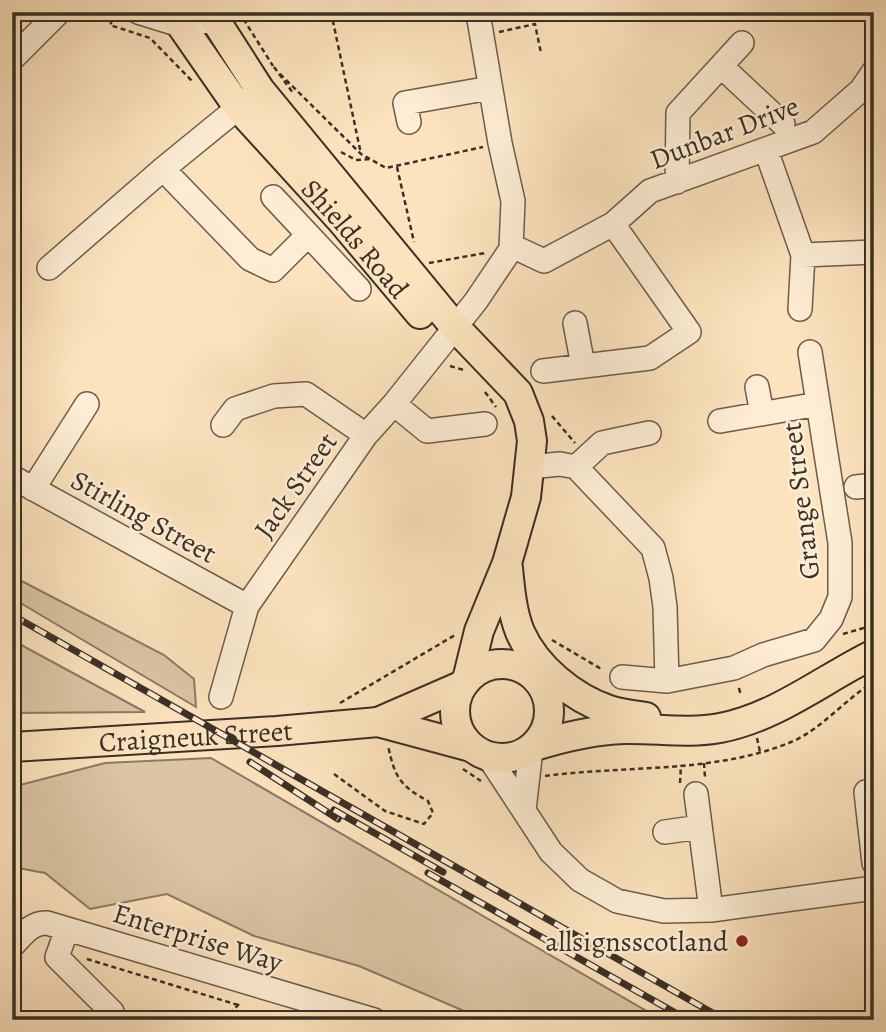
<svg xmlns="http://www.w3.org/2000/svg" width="886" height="1032" font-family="Alegreya,serif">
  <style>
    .green { fill: #dbc5a4; stroke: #8a7a66; stroke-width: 2 }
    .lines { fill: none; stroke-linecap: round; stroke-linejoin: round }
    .minor-casing { stroke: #6a5d4c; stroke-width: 26 }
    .major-casing { stroke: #393027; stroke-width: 32 }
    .path { stroke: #393027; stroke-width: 2.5; stroke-dasharray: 5 3.5; stroke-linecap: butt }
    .minor { stroke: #fdedd4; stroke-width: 23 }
    .major { stroke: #fce3bd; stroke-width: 28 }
    .rail-casing { stroke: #393027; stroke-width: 7 }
    .rail { stroke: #fdedd4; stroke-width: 4.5; stroke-dasharray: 13; stroke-linecap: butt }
    .poi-dot { fill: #8f2418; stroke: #fdedd4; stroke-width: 2.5 }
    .labels { text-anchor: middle; stroke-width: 5; stroke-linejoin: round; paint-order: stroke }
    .street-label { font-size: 28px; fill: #393027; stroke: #fdedd4 }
    .poi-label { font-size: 28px; fill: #393027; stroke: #fdedd4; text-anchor: end }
  </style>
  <rect width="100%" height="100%" fill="#fce3bd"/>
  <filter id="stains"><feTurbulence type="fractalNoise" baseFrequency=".00286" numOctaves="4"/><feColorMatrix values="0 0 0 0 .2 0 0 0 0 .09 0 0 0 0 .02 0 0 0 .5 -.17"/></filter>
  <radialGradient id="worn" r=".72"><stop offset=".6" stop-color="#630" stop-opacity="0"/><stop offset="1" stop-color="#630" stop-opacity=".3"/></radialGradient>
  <!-- green -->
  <path class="green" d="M 12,576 L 164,655 L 194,679 L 196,707 L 12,598 Z
    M 12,640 L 145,712 L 12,713 Z
    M 211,758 L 662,1020 L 485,1020 L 359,966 L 254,936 L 167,894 L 90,909 L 45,873 L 12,867 L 12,787 L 105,763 Z"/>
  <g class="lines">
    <!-- minor casing -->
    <g class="minor-casing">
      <path id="minor" d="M 138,12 L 180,25 L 214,20
        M 12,59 L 59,12
        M 721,66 L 783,124
        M 409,122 L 405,103 L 490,88
        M 766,150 L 803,255 L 874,252
        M 163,169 L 250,259 L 273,270 L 308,235
        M 677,182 L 678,113 L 742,43
        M 273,197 L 359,289
        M 512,246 L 544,261 L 613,224 L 650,191 L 813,132 L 861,90 L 874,71
        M 49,268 L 163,169 L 250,98
        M 800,309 L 803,255
        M 575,323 L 583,366
        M 543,371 L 650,358 L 689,332 L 613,224
        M 757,387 L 762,414
        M 394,404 L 427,431 L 485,424
        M 720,421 L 818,404
        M 223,425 L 235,409 L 274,396 L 306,394 L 366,435
        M 529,467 L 560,464 L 576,467 L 653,548 L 661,578 L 665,607 L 667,681
        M 576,467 L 602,443 L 649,433
        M 12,477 L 247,606
        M 856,487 L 874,485
        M 33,489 L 87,404
        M 622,677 L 667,681 L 734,668 L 763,655 L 814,640 L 831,619 L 840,597 L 840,543 L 810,352
        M 221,697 L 247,606 L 366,435 L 394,404 L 476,301 L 511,249 L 513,201 L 500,143 L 479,19
        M 488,756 L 551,852 L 580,880 L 617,901 L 664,911 L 711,910 L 874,888
        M 874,791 L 866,792 L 874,863
        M 696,794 L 711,910
        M 524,810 L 531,749
        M 665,832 L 700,827
        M 67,929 L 57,957 L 112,1012
        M 12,946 C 22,936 31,922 47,923 L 374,1020"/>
    </g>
    <!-- major casing -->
    <g class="major-casing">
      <g id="major">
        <path id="s1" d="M 172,12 L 238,107 L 341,220 L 420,314"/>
        <path d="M 210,12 L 260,90 L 454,326 L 518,393 L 529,421 L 532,441 L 526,497 L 507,563 L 479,631 L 467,680"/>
        <path d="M 508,568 C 510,589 512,612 520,632 C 536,668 573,698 609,710 C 621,714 634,715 646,717"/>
        <circle cx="502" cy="711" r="47"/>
        <path d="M 378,722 L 471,747"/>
        <path d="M 535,746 C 564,737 593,730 624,729 C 656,728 687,734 720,728 C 777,717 823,679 874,654"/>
        <path id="s2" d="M 12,747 L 277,731 L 378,722 L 463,685"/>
      </g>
    </g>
    <!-- path -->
    <path class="path" d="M 116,12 L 110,25 L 150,38 L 192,81
      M 239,12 L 273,66
      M 331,12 L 361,154
      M 377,17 L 398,12
      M 499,32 L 535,24 L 541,53
      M 274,67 L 293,93
      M 280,74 L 361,154 L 386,168 L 483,147
      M 341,152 L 356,160 L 370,159
      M 397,167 L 414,242
      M 429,263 L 485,253
      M 450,366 L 464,370
      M 485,392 L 496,407
      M 552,416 L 575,443
      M 843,634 L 874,625
      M 552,640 L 603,670
      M 739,688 L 741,696
      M 340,703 L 455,635
      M 757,738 L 760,752
      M 704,763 L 705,777
      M 463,769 L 481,781
      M 334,774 L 385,811 L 424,824 L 433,813 L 428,801 C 399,785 395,777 388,746
      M 545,776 C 626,765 714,774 791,742 C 821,730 846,698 874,682
      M 680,783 L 681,765
      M 87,959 L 238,1005
      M 224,1020 L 239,1004"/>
    <!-- minor -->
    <use href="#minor" class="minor"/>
    <!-- major -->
    <use href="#major" class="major"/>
    <!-- rail casing -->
    <g class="rail-casing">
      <path id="rail" d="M 12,615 L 725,1020
        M 250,762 L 338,819
        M 334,810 L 443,872
        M 428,873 L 688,1020"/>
    </g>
    <!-- rail -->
    <use href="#rail" class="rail"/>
  </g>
  <!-- markers -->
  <circle class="poi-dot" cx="742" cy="941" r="7"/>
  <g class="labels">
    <!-- street labels -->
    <g class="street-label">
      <text transform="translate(724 132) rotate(-21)" y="10">Dunbar Drive</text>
      <text dy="10" stroke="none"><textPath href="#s1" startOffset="292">Shields Road</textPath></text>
      <text transform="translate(295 485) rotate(-55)" y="10">Jack Street</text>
      <text transform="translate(800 501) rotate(-97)" y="10">Grange Street</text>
      <text transform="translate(144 516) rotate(29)" y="10">Stirling Street</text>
      <text dy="10" stroke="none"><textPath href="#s2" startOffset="184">Craigneuk Street</textPath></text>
      <text transform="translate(198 937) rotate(17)" y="10">Enterprise Way</text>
    </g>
    <!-- poi labels -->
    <g class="poi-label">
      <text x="728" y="951">allsignsscotland</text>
    </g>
  </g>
  <!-- margin -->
  <rect width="886" height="1032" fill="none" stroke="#fce3bd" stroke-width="42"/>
  <rect x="14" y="14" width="858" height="1004" fill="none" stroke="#393027" stroke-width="3.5"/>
  <rect x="21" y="21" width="844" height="990" fill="none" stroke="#393027" stroke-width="2"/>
  <rect width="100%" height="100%" filter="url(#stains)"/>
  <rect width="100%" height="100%" fill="url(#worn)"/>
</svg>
